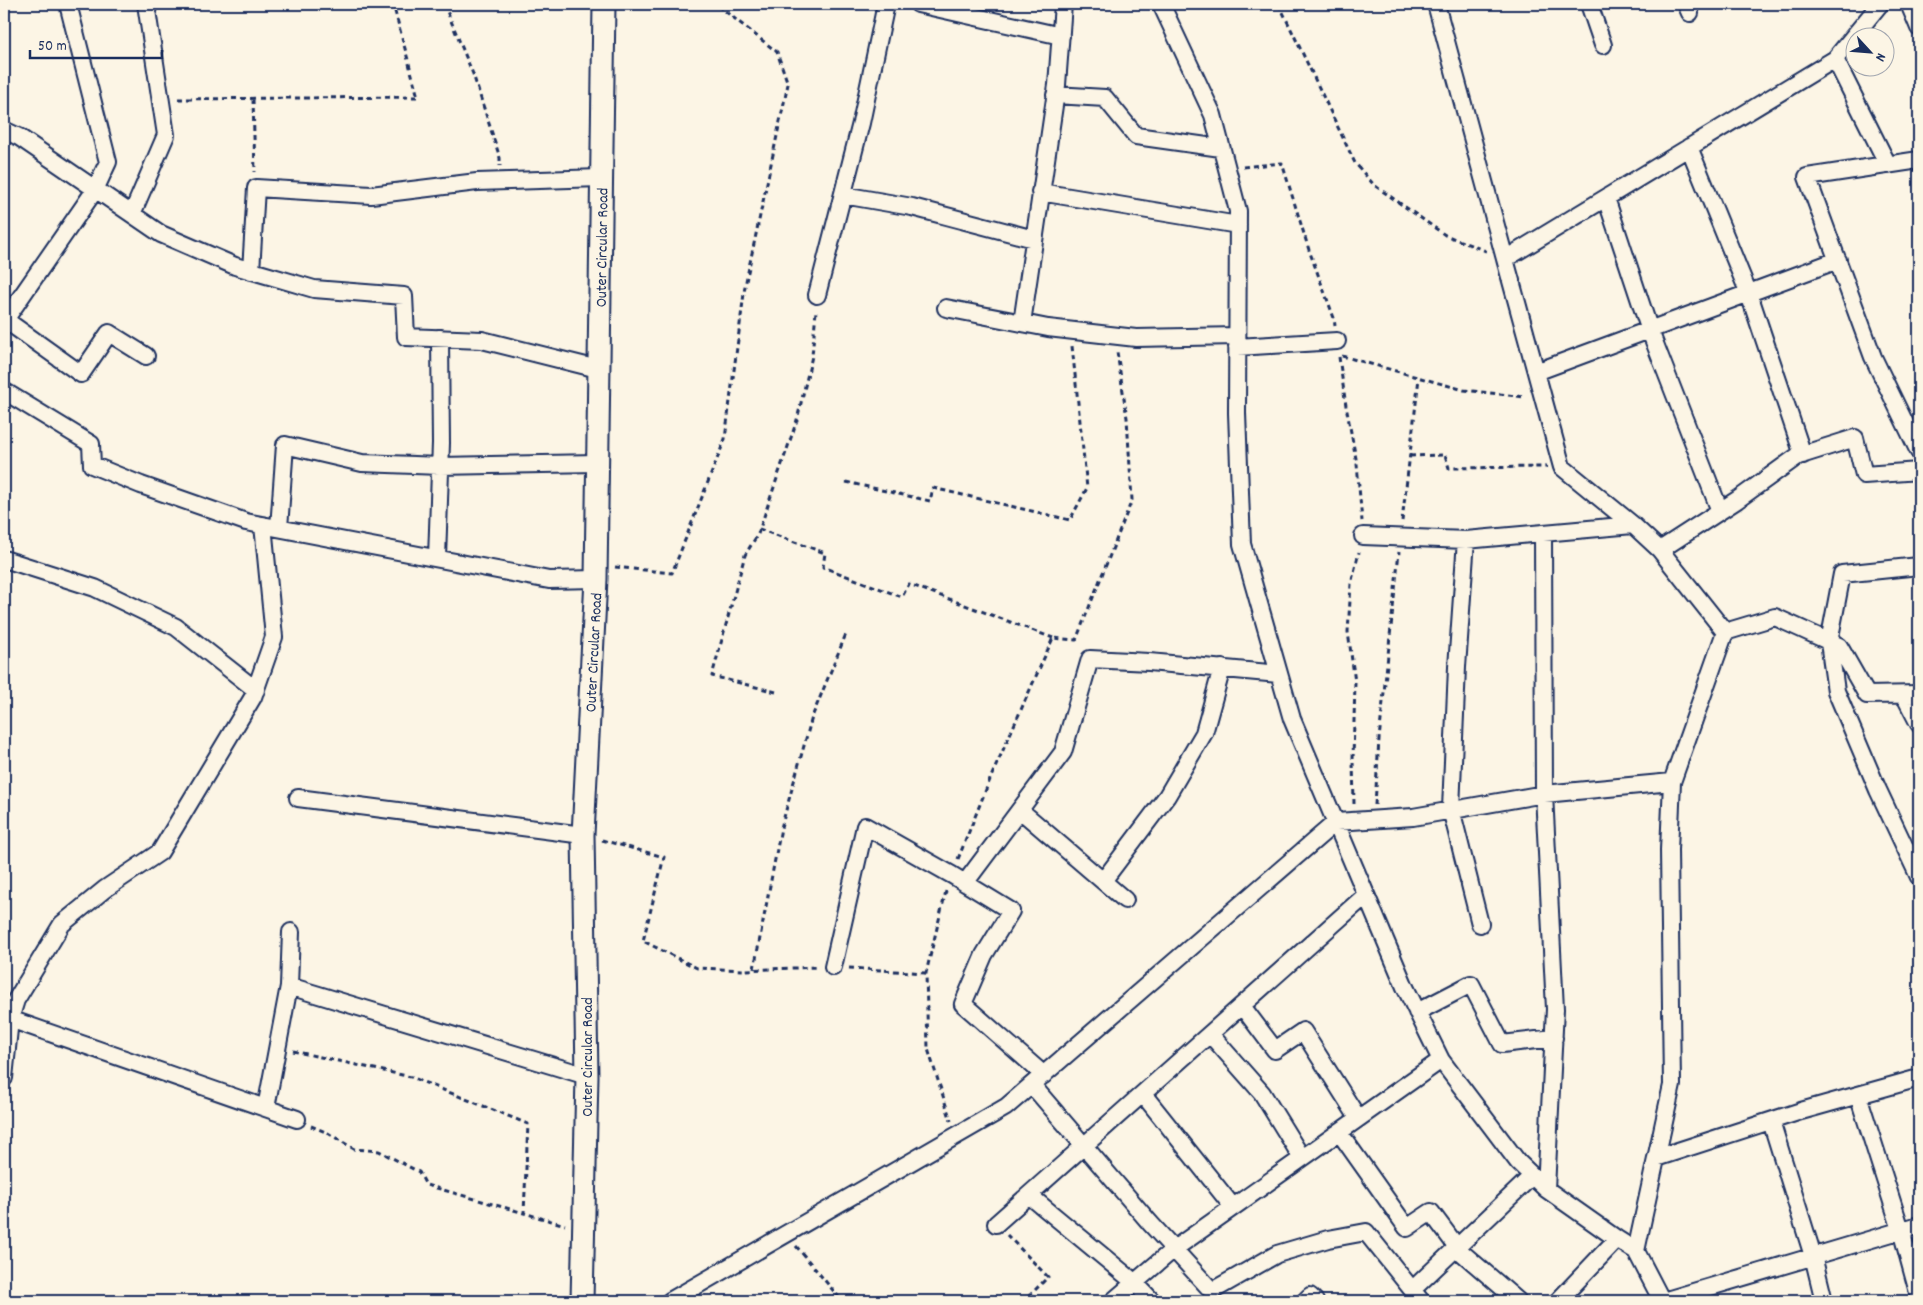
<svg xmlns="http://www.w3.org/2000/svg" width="1923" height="1305" font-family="Dekko,sans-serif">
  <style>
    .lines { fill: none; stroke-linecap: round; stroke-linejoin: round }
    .minor-casing { stroke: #1b2f5e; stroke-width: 20 }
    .tertiary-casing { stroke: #1b2f5e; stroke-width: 25 }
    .path { stroke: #1b2f5e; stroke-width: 3; stroke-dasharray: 5 4; stroke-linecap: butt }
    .minor { stroke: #fcf5e5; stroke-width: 16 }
    .tertiary { stroke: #fcf5e5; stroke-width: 21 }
    .labels { text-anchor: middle; stroke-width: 4; stroke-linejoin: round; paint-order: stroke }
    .street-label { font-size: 16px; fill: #1b2f5e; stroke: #fcf5e5 }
  </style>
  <rect width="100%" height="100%" fill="#fcf5e5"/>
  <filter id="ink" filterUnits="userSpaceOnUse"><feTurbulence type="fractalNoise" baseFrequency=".02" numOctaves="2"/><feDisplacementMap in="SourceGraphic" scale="10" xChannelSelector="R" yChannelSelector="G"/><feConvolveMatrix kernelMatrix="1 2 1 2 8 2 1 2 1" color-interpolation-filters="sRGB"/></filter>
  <g filter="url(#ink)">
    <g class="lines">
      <!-- minor casing -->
      <g class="minor-casing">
        <path id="minor" d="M 918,4 L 1061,36
          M 1161,4 L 1213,115 L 1238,211 L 1237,413 L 1242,544 L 1292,719 L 1405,987 L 1441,1060 L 1518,1162 L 1546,1189 L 1617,1239 L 1636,1251 L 1662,1301
          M 1436,4 L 1505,259 L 1835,59 L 1880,4
          M 1589,4 L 1603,45
          M 1686,4 L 1690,13
          M 1909,4 L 1919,28
          M 1835,59 L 1888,165
          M 1055,95 L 1105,98 L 1136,136 L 1221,148
          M 4,130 L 19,137 L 161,234 L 235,266 L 314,289 L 404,296 L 406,337 L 482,340 L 598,369
          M 1689,147 L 1749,294 L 1803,455
          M 1919,160 L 1807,177 L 1873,357 L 1919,452
          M 1040,192 L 1238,225
          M 843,195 L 912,207 L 1034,239
          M 1606,198 L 1650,331 L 1720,511
          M 132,214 L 166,135 L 146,4
          M 1505,259 L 1562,467 L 1633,525
          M 251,271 L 256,188 L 371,195 L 477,182 L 600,178
          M 817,295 L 861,123 L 886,4
          M 946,308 L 1048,328 L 1136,338 L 1237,336
          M 4,319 L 81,374 L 109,333 L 146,356
          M 5,320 L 95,190 L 108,162 L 68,4
          M 1022,323 L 1057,85 L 1063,4
          M 1237,347 L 1337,341
          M 1536,372 L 1838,260
          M 4,391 L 91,444 L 92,465 L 141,485 L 246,522 L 549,580 L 596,579
          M 279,528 L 285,445 L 362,463 L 440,466 L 597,463
          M 1543,533 L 1544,794 L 1555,1009 L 1546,1189
          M 1363,536 L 1466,540 L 1633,525 L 1660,550
          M 1466,540 L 1457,667 L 1451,809 L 1480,924
          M 437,558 L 441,443 L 440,338
          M 4,559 L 95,588 L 176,627 L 256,690
          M 1919,566 L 1842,574 L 1829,642 L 1836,691 L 1878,790 L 1919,877
          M 1725,632 L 1775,617 L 1839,646 L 1867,695 L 1919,694
          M 1904,695 L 1919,724
          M 298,798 L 583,835
          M 1020,810 L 1125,900
          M 1103,881 L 1167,796 L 1204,733 L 1222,668
          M 965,883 L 1063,752 L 1090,659 L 1149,662 L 1279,674
          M 833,967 L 865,826 L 952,875 L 1011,911 L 984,955 L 963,1004 L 1044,1075
          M 289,986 L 587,1076
          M 1242,1006 L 1275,1050 L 1303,1031 L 1358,1118
          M 1417,1012 L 1471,984 L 1502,1044 L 1554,1038
          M 4,1017 L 297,1119
          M 1210,1034 L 1262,1093 L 1302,1158
          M 4,1078 L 10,1019 L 16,1000 L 62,924 L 105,889 L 160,852 L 253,697 L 274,637 L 263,525
          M 1032,1085 L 1150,1223 L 1212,1291 L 1277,1254 L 1328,1239 L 1366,1232 L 1421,1301
          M 1143,1094 L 1233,1207
          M 1858,1095 L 1901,1230 L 1919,1296
          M 266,1108 L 289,986 L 291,932
          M 1771,1121 L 1813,1256 L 1824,1301
          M 1339,1132 L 1407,1228 L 1431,1212 L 1460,1251 L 1518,1301
          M 1656,1158 L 1801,1111 L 1919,1078
          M 1030,1196 L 1134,1282 L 1152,1301
          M 996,1224 L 1366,895
          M 1636,1251 L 1672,1085 L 1669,850 L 1672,782 L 1725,632 L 1660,550 L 1737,500 L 1798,456 L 1855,438 L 1864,475 L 1919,471
          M 1412,1290 L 1532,1176
          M 670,1301 L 1006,1107 L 1336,822 L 1413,817 L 1544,794 L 1672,782
          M 1113,1301 L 1174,1249 L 1441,1060
          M 1305,1301 L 1310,1296 L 1315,1301
          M 1558,1301 L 1617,1239
          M 1663,1301 L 1919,1225"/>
      </g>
      <!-- tertiary casing -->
      <g class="tertiary-casing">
        <g id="tertiary">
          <path id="s1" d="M 582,1301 L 587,1076 L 583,835 L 596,579 L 604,4"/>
        </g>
      </g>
      <!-- path -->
      <path class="path" d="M 444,4 L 473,74 L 500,158 L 500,166
        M 1279,4 L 1355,163 L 1374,185 L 1445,235 L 1486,251
        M 178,99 L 418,97 L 393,4
        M 253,99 L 255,172
        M 1243,167 L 1282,163 L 1309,250 L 1334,318 L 1335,326
        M 1342,356 L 1464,390 L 1525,397
        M 1339,357 L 1346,406 L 1357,464 L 1362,521
        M 1410,456 L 1445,455 L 1449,468 L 1547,467
        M 846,482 L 930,501 L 933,488 L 1070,520 L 1087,488 L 1072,346
        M 1402,521 L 1419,378
        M 759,529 L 825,553 L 823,567 L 902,597 L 909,584 L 1053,638
        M 615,567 L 672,573 L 725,439 L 745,286 L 788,84 L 777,52 L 716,4
        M 776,692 L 712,676 L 745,555 L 758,534 L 797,420 L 812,356 L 816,311
        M 1354,804 L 1353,760 L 1355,682 L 1348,632 L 1351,584 L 1359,552
        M 1375,805 L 1379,739 L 1399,552
        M 602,840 L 664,857 L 643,941 L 697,968 L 745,970 L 818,967
        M 958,859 L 991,777 L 1053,638 L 1076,640 L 1132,500 L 1127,418 L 1117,352
        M 946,891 L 926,973 L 928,1049 L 951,1121
        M 849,968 L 926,973
        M 754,969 L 781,828 L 812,717 L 846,634
        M 293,1051 L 411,1077 L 528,1124 L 524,1213 L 565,1225
        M 311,1126 L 328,1133 L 354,1149 L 379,1151 L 419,1172 L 426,1185 L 524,1213
        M 1007,1235 L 1048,1277 L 1024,1301
        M 796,1246 L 842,1301"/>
      <!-- minor -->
      <use href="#minor" class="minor"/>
      <!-- tertiary -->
      <use href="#tertiary" class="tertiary"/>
    </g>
  </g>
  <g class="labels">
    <!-- street labels -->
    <g class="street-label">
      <text dy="6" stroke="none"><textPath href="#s1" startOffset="1054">Outer Circular Road</textPath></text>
      <text dy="6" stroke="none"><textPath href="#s1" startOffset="649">Outer Circular Road</textPath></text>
      <text transform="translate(586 1057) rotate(-90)" y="6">Outer Circular Road</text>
    </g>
  </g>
  <!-- margin -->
  <rect width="1923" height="1305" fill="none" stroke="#fcf5e5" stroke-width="20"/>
  <rect x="10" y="10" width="1903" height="1285" fill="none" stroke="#1b2f5e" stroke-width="2" filter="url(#ink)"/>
  <!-- north arrow -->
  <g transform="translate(1870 52) rotate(116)"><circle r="24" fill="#fcf5e5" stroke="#a2a6af"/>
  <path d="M0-4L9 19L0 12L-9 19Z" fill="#1b2f5e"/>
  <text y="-8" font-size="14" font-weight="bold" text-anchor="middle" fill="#1b2f5e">N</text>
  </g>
  <!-- scale -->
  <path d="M30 50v8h132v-8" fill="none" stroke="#1b2f5e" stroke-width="2.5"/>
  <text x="38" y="50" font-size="15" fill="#1b2f5e" stroke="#fcf5e5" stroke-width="4" paint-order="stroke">50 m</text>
</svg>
